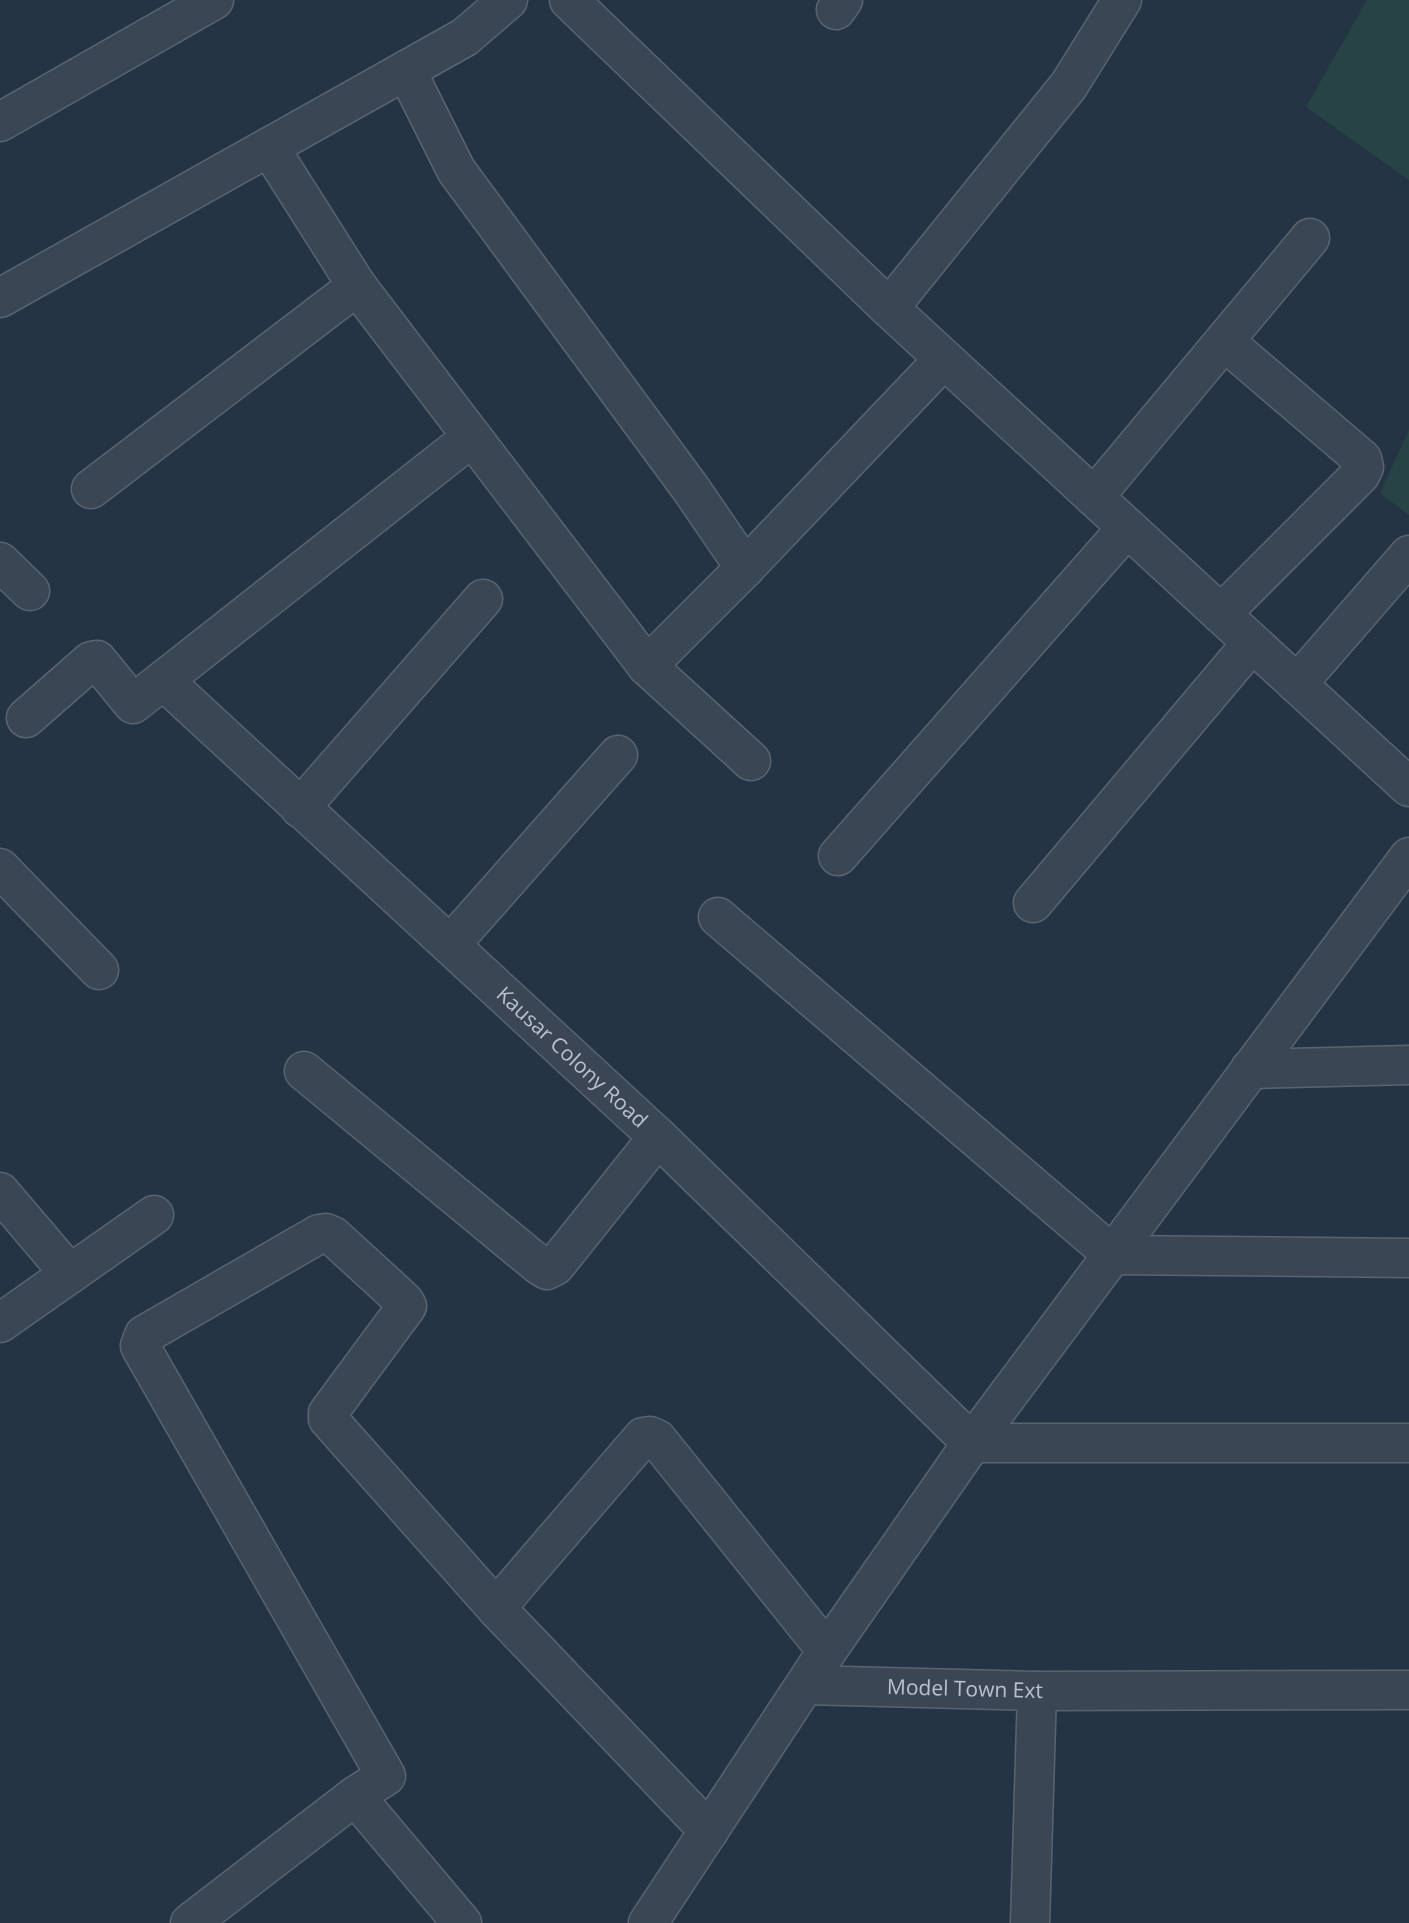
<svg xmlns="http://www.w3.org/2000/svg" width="1409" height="1923" font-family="'Open Sans',sans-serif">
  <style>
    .green { fill: #284345 }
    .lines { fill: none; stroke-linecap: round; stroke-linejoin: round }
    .minor-casing { stroke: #596471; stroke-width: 41 }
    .minor { stroke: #3a4654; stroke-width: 38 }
    .labels { text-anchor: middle; stroke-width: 6; stroke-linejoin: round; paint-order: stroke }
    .street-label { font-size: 21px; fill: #b8c1cd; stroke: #1f2b39 }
  </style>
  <rect width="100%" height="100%" fill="#253444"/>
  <!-- green -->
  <path class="green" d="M 1367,0 L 1409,0 L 1409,180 L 1306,107 Z
    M 1409,430 L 1409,515 L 1380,493 Z"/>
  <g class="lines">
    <!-- minor casing -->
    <g class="minor-casing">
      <g id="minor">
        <path d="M 569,0 L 889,308 L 1409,787"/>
        <path d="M 836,10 L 843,0"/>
        <path d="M 406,70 L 456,170 L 691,489 L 745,568"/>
        <path d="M 0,122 L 214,0"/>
        <path d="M 269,147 L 357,286 L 647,666 L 751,761"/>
        <path d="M 0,298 L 465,37 L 508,0"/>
        <path d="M 889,308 L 1069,85 L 1122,0"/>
        <path d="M 91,489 L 357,286"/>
        <path d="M 1094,497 L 1310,238"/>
        <path d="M 0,562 L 30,591"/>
        <path d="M 1221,614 L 1360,475 L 1364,467 L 1362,459 L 1224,341"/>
        <path d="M 647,666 L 745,568 L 944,359"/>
        <path id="s1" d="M 164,681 L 658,1137 L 972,1443 L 1409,1443"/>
        <path d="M 1297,684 L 1409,555"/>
        <path d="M 26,718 L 91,661 L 97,660 L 133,704 L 472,437"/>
        <path d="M 300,808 L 483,599"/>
        <path d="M 838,856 L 1127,528"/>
        <path d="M 0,868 L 99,970"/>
        <path d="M 1033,903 L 1252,643"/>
        <path d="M 718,917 L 1113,1255 L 1409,1258"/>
        <path d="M 451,944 L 618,755"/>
        <path d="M 1250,1069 L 1409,1065"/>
        <path d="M 304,1071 L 539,1265 L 547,1270 L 555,1266 L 658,1137"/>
        <path d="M 0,1192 L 70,1274"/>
        <path d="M 0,1323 L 154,1215"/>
        <path d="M 496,1608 L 643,1437 L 650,1436 L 657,1439 L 827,1651"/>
        <path id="s2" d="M 806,1685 L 1037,1691 L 1409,1690"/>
        <path d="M 190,1923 L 355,1796"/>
        <path d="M 462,1923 L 355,1796 L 386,1776 L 140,1346 L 144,1335 L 319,1234 L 326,1233 L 333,1236 L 404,1301 L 407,1306 L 328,1413 L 328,1419 L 496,1608 L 709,1831"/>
        <path d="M 648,1923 L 827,1651 L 972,1443 L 1409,857"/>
        <path d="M 1030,1923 L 1037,1691"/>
      </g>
    </g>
    <!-- minor -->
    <use href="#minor" class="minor"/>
  </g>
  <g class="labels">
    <!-- street labels -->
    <g class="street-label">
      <text dy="7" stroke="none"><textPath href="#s1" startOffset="555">Kausar Colony Road</textPath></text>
      <text dy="7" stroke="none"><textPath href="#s2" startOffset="159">Model Town Ext</textPath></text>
    </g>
  </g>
</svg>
